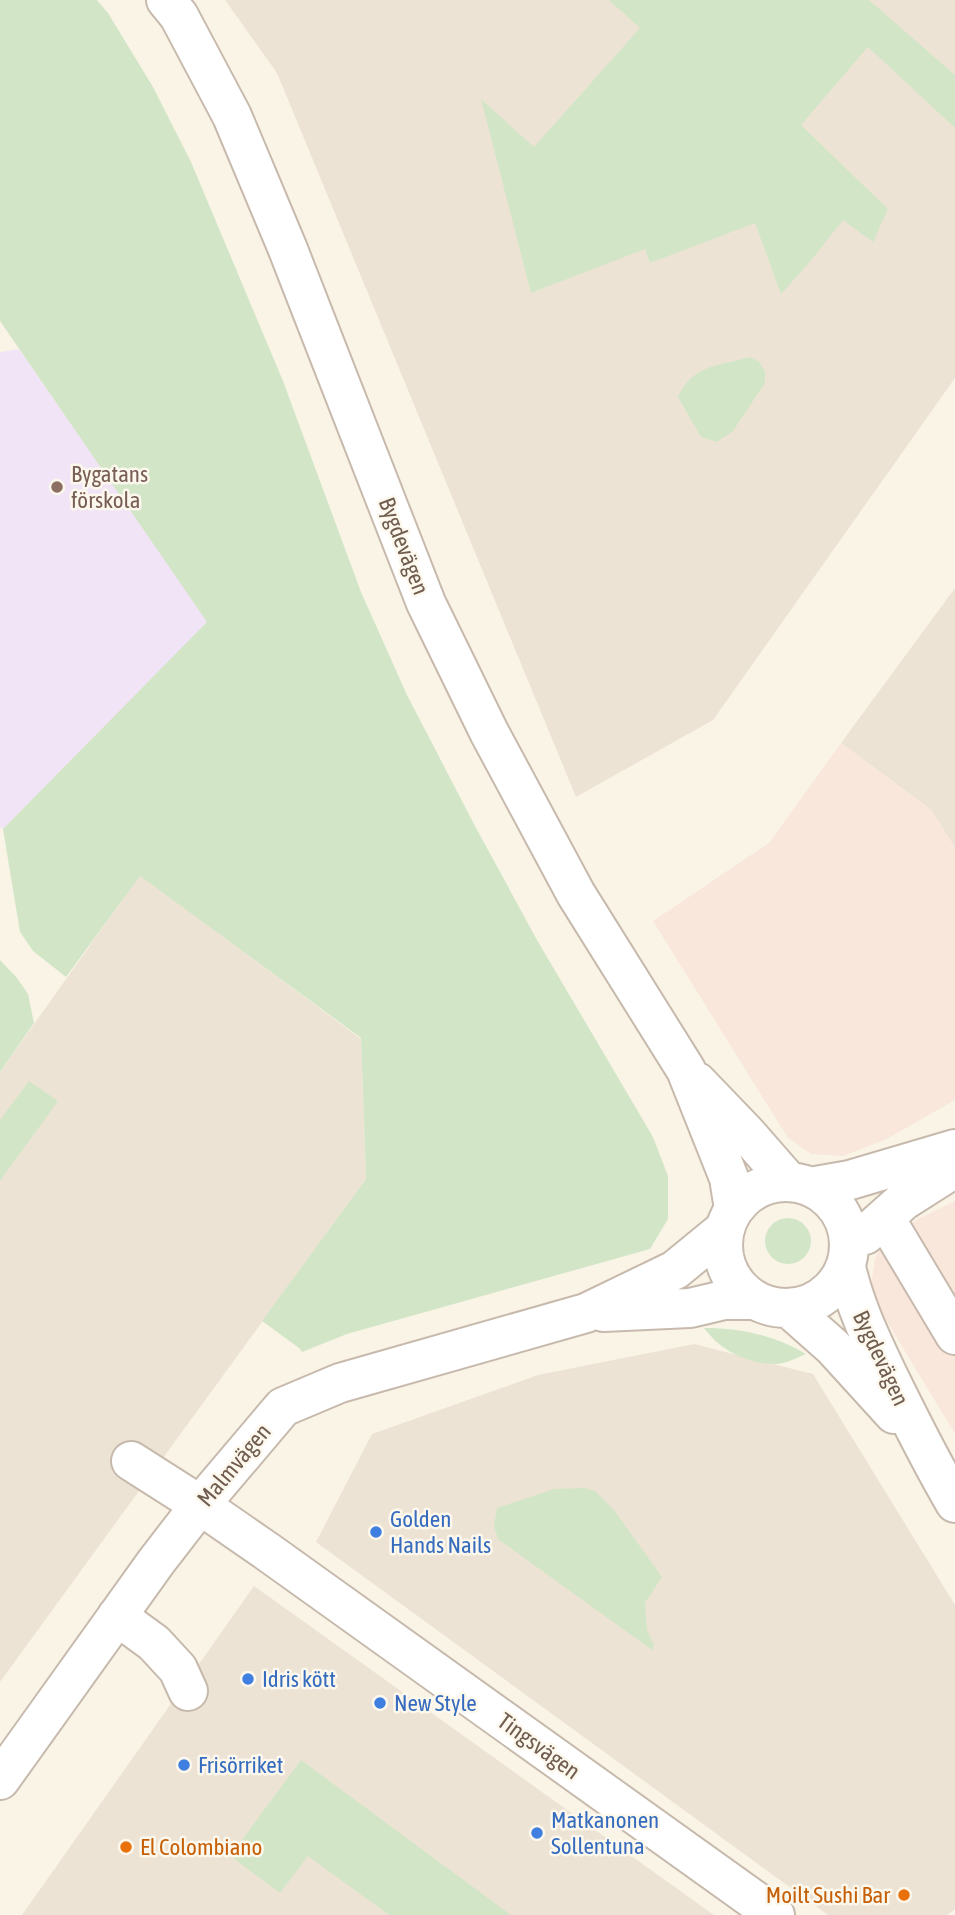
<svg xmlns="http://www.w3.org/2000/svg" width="955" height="1915" font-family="'Asap Condensed',sans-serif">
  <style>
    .residential { fill: #ede3d4 }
    .commercial { fill: #f9e7dc }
    .education { fill: #f1e4f6 }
    .green { fill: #d2e6c7 }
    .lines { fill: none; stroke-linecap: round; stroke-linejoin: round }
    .minor-casing { stroke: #c7baad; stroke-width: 42 }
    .minor { stroke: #fff; stroke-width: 38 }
    .education-dot { fill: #8d6e63; stroke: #fdf8ed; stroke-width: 2.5 }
    .shop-dot { fill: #3f7fe0; stroke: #fdf8ed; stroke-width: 2.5 }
    .food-dot { fill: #e8710a; stroke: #fdf8ed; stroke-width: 2.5 }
    .labels { text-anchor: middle; stroke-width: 5; stroke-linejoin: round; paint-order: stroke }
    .education-label { font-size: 23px; fill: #785e54; stroke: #fdf8ed; text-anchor: start }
    .street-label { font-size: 23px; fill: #705d4f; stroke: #fdf8ed }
    .shop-label { font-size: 23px; fill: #366cbe; stroke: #fdf8ed; text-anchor: start }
    .food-label { font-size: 23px; fill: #c56008; stroke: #fdf8ed; text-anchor: start }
  </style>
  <rect width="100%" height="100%" fill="#faf4e7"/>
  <!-- residential -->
  <path class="residential" d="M 225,0 L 955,0 L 955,378 L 713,720 L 576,797 L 277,73 Z
    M 955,588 L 955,848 L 931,810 L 841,743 Z
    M 140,875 L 361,1039 L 366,1179 L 0,1682 L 0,1072 Z
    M 694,1344 L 813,1374 L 955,1605 L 955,1909 L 947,1915 L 828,1915 L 316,1542 L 372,1434 L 538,1375 Z
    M 254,1586 L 714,1915 L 22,1915 Z"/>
  <!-- commercial -->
  <path class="commercial" d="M 841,743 L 931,810 L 955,848 L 955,1100 L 885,1140 L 843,1156 L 811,1154 L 788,1138 L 653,921 L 769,843 Z
    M 955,1201 L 955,1434 L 883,1315 L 871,1287 L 875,1258 L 886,1241 L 918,1219 Z"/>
  <!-- education -->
  <path class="education" d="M 19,349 L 208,622 L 3,829 L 0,827 L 0,352 Z"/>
  <!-- green -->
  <path class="green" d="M 0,0 L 97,0 L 108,13 L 153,87 L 191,162 L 283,381 L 361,592 L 407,695 L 475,826 L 537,940 L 653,1137 L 668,1176 L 668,1219 L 650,1249 L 347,1334 L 302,1352 L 299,1348 L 262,1321 L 366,1179 L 361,1038 L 140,876 L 66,977 L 33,951 L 20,932 L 3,829 L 207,622 L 0,321 Z
    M 609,0 L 869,0 L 955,75 L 955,128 L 868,47 L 801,125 L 888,209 L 873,242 L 843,220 L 809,263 L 781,294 L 755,223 L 650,263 L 645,249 L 531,293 L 481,99 L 534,147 L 640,28 Z
    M 750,357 L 759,362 L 765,371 L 765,383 L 733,431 L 717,442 L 701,437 L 678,397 C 693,364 719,366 750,357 Z
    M 0,960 L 17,978 L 28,994 L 34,1023 L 0,1072 Z
    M 29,1081 L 58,1101 L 0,1181 L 0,1120 Z
    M765 1241a23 23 0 1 1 46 0a23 23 0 1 1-46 0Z
    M 704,1328 C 740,1328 774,1335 806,1354 C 796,1358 786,1364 775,1364 C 747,1364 720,1350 704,1328 Z
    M 584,1488 L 595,1491 L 614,1510 L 662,1577 L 645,1603 L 647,1630 L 654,1645 L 652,1650 L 498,1539 L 494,1526 L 497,1508 L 554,1489 Z
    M 301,1760 L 511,1915 L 389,1915 L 308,1856 L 280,1893 L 230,1856 Z"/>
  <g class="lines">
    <!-- minor casing -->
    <g class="minor-casing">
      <path id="minor" d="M 166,0 L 179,16 L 232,116 L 287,247 L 426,603 L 489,732 L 576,894 L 686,1070 L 729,1178 L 734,1209
        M 697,1082 L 747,1134 L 789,1182
        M723 1245a63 63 0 1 1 126 0a63 63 0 1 1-126 0Z
        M 810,1187 L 850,1180 L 955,1149
        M 885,1218 L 955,1335
        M 865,1235 L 903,1201 L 955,1168
        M 846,1267 C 855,1306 870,1337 887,1373 C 909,1418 930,1460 955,1503
        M 790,1309 L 833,1347 L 894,1414
        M 603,1312 L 690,1308 L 724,1300 L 754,1300
        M 131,1461 L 200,1505 L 268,1552 L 775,1915
        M 117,1616 L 154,1643 L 178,1669 L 188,1691
        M 0,1780 L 156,1562 L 200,1505 L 283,1407 L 340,1383 L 586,1313 L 675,1270 L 725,1229"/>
    </g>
    <!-- minor -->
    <use href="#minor" class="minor"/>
  </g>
  <!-- markers -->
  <circle class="education-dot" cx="57" cy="487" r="7"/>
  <g class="shop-dot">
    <circle cx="376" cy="1532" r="7"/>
    <circle cx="248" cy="1679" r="7"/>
    <circle cx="380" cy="1703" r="7"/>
    <circle cx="184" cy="1765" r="7"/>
    <circle cx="537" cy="1833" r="7"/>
  </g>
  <g class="food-dot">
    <circle cx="126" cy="1847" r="7"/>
    <circle cx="904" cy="1895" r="7"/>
  </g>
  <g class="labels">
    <!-- education labels -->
    <g class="education-label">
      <text x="71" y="482">Bygatans<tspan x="71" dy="26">förskola</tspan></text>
    </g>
    <!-- street labels -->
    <g class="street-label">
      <text transform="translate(404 546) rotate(69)" y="8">Bygdevägen</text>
      <text transform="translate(881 1358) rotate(65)" y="8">Bygdevägen</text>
      <text transform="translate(234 1465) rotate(-50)" y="8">Malmvägen</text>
      <text transform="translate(539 1746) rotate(36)" y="8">Tingsvägen</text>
    </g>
    <!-- shop labels -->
    <g class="shop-label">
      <text x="390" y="1527">Golden<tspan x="390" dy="26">Hands Nails</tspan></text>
      <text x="262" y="1687">Idris kött</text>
      <text x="394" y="1711">New Style</text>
      <text x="198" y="1773">Frisörriket</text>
      <text x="551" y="1828">Matkanonen<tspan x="551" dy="26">Sollentuna</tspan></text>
    </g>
    <!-- food labels -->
    <g class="food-label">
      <text x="140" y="1855">El Colombiano</text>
      <text x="890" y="1903" text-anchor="end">Moilt Sushi Bar</text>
    </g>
  </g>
</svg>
